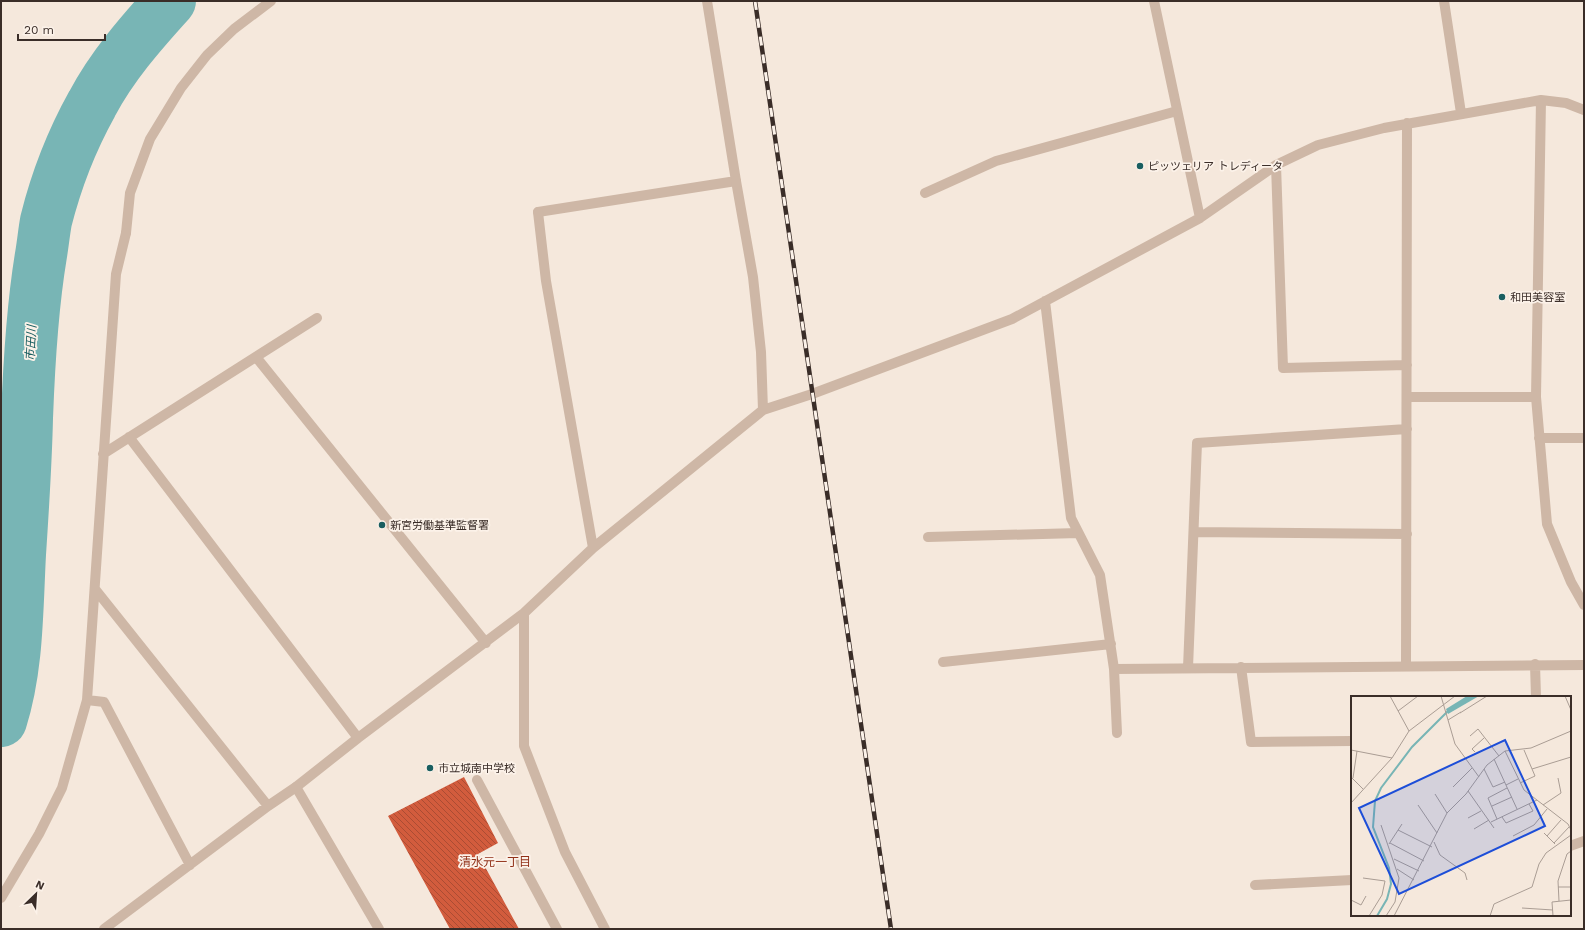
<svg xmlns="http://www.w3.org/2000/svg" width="1585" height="930" font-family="'Work Sans','Noto Sans JP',sans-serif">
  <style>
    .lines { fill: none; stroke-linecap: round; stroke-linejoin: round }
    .river { stroke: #78b5b5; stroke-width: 52 }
    .building { fill: url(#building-back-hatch) }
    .service { stroke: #ceb7a6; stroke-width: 10 }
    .minor { stroke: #ceb7a6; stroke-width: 10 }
    .rail-casing { stroke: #3a2d28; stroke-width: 4.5 }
    .rail { stroke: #fcf2e9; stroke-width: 3; stroke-dasharray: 9; stroke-linecap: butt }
    .poi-dot { fill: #195e60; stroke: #fcf2e9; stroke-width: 1.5 }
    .labels { text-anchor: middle; stroke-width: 3.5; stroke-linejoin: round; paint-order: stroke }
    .poi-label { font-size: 11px; fill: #3a2d28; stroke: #fcf2e9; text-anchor: start }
    .water-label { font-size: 12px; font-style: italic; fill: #195e60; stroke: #fcf2e9 }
    .neighbourhood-label { font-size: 12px; fill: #913118; stroke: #fcf2e9 }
    .inset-river { fill: none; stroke: #78b5b5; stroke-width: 2 }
    .inset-road { fill: none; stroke: #aa9d94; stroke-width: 1 }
    .view { fill: #1d4ed8; fill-opacity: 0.15; stroke: #1d4ed8; stroke-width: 2 }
    .inset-edge { fill: none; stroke: #3a2d28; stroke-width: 2 }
  </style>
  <defs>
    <pattern id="building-back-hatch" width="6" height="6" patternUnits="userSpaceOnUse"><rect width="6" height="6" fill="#d25c3d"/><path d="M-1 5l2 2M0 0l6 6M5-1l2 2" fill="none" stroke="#ab4c33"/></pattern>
  </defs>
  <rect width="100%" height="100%" fill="#f5e8dc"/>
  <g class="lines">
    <!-- river -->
    <path class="river" d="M 1,721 C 18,667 17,610 20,554 C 23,509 26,463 27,418 C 29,363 32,309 41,255 C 43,243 44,232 46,221 C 56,181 72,140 92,104 C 112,66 141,33 170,1"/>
  </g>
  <!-- building -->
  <path class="building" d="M 464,777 L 498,843 L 478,854 L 519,929 L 450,929 L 388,816 Z"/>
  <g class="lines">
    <!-- service -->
    <path class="service" d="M 538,212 L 736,181 L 707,1
      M 126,233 L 130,193 L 150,139 L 181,88 L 207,55 L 234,29 L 271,1
      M 477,780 L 557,929
      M 296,787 L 379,929"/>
    <!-- minor -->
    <path class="minor" d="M 1154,1 L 1200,218
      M 1444,1 L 1461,113
      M 1541,100 L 1536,397 L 1547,524 L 1571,582 L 1584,605
      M 1276,165 L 1283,368 L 1407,365
      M 736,181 L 753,277 L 761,352 L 763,410
      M 925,193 L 996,161 L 1177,111
      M 538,212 L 546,281 L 593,548
      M 1045,301 L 1071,518 L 1100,575 L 1114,669 L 1117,733
      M 256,357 L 486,643
      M 1407,397 L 1536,397
      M 129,437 L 358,738
      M 1539,438 L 1584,438
      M 103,454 L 317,318
      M 1194,532 L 1407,534
      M 928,537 L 1078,533
      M 95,589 L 268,806
      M 524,613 L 524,746 L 565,852 L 605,929
      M 943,662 L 1111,644
      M 1535,664 L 1536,697
      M 1406,665 L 1407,123
      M 1241,667 L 1251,742 L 1352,741
      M 1188,668 L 1197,443 L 1407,429
      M 1114,669 L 1584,665
      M 87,700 L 104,702 L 190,865
      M 1570,846 L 1584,841
      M 1255,885 L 1352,880
      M 1,898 L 39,834 L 62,788 L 87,700 L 116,274 L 126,233
      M 104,929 L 268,806 L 296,787 L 358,738 L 524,613 L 593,548 L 763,410 L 812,394 L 1012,319 L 1200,218 L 1276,165 L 1318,145 L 1384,128 L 1541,100 L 1566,103 L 1584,110"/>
    <!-- rail casing -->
    <g class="rail-casing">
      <path id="rail" d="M 755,1 L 891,929"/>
    </g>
    <!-- rail -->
    <use href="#rail" class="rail"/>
  </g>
  <!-- markers -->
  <g class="poi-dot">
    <circle cx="1140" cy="166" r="4"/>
    <circle cx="1502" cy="297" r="4"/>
    <circle cx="382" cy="525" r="4"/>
    <circle cx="430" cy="768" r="4"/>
  </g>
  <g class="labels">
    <!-- poi labels -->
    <g class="poi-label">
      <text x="1148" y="170">ピッツェリア トレディータ</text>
      <text x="1510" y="301">和田美容室</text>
      <text x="390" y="529">新宮労働基準監督署</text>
      <text x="438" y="772">市立城南中学校</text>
    </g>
    <!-- water labels -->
    <g class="water-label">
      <text transform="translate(31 343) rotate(-87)" y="4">市田川</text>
    </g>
    <!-- neighbourhood labels -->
    <g class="neighbourhood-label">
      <text x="495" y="866">清水元一丁目</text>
    </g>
  </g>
  <!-- overview -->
  <g transform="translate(1351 696)">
    <rect width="220" height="220" fill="#f5e8dc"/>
    <path d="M 116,0 L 128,0 L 97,18 L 95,13 Z" fill="#78b5b5"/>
    <path class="inset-river" d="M 26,220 L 36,203 L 40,188 L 38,172 L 22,131 L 24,105 L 30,92 L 61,51 L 98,14"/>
    <path class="inset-road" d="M 39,0 L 58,35M 90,0 L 104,48 L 128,81M 214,0 L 220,14M 47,15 L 67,0M 109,17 L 136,0M 97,24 L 110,16M 119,40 L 127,33 L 148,60M 0,54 L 41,62M 154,55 L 173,94 L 217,128 L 220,134M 124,56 L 121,53 L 133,42M 143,63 L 166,113M 133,73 L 142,91 L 154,86M 181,73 L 220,61M 1,82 L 12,93M 2,82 L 6,55M 169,87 L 184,80 L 173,54M 155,89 L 167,83M 102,91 L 121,72M 117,95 L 143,132M 84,98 L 96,117M 0,107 L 41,62 L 58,35 L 104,0M 67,109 L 86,137M 192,109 L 210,97 L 207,82M 141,110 L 161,101M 151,121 L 155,127 L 182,115 L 178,108M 117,122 L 130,115M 146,123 L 137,102 L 156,92M 140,126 L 186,104M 30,129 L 48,182 L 44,206 L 35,220M 123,133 L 138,124M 47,134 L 81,151M 193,137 L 204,148M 162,140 L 183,129 L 196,113M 196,140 L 210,124M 83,146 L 89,159 L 114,177 L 116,184M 39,147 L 73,165M 203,147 L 218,131M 38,148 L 51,128M 43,163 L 68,175M 46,173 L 63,184M 12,182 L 34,185 L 31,199 L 18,220M 207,191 L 220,191M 0,204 L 10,209 L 15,200M 208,205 L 207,185 L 216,158 L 220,155M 171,212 L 202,214M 43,220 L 96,117 L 115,98 L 136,69 L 154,55 L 180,52 L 220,35M 139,220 L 143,208 L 181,191 L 188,168 L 195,157 L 220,139M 202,220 L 201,206 L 220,204"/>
    <path class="view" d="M 154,44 L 194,130 L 48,198 L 8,112 Z"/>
    <rect width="220" height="220" class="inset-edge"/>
  </g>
  <!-- border -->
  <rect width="1585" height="930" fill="none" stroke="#3a2d28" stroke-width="4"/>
  <!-- north arrow -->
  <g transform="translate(36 894) rotate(25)" stroke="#fcf2e9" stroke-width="3" paint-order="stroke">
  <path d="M0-3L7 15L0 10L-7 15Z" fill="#3a2d28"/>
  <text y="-6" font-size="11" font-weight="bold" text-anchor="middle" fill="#3a2d28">N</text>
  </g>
  <!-- scale -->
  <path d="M18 34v6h87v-6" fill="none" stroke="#3a2d28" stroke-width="2"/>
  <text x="24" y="34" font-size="12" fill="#3a2d28" stroke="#fcf2e9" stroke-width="3" paint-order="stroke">20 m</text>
</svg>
